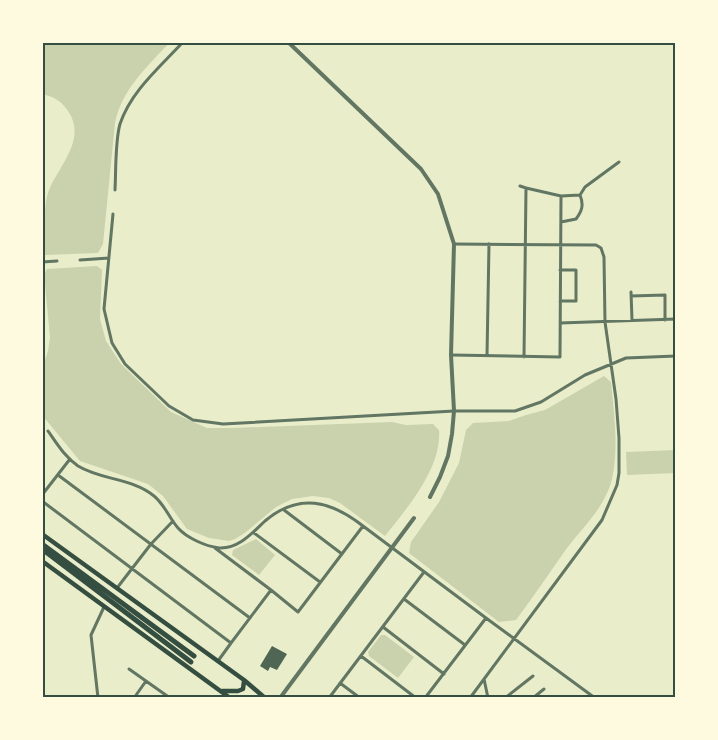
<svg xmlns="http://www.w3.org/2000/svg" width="718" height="740" font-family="'Sofia Sans Condensed',sans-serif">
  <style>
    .green { fill: #cad2ad }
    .building { fill: #4f6655 }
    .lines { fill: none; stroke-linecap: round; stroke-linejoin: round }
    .minor { stroke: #617663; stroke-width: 3 }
    .tertiary { stroke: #617663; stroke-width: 4 }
    .primary { stroke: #344e41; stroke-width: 4.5 }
    .trunk { stroke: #344e41; stroke-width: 5 }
    .neatline { fill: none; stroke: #344e41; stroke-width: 2 }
  </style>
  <rect width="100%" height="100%" fill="#e9edc9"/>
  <!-- green -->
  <path class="green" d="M 42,42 L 170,42 C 147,67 122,89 115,123 L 103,244 L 98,253 L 45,255 C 45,239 43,207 48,193 C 57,167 88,140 68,111 C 61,101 55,97 42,94 Z
    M 97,266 L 102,270 L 100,319 L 106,341 L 121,364 L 171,412 L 207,428 L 232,428 L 392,422 L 406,425 L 433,424 L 439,430 C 442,468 407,508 385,536 L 340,503 L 329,498 L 313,496 L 292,499 L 276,507 L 246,532 L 235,539 L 229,541 L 209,538 L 187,529 L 163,496 L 148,484 L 80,461 L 42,415 L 42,369 L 48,351 L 50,337 L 44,274 L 47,269 Z
    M 604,376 L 611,382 C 614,413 619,448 612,479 C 605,507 584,526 567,548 C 550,572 534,596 516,620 L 499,622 L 409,553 L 411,542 L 439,502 L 459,463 L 466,430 L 473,423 L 509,421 L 526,415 L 545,410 Z
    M 676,450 L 676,473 L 627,475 L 626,452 Z
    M 256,539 L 275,555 L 259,575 L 232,555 L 233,550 Z
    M 381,635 L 385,635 L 414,657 L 398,678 L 369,656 L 368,652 Z"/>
  <!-- building -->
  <path class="building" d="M 272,646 L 287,654 L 277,670 L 270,667 L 268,671 L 260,666 Z"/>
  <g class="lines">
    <!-- minor -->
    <path class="minor" d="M 520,186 L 526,188 L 524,357
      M 115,190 C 116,172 115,141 120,124 C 131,91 160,67 183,42
      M 580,195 L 585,187 L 619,162
      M 561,196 L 580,195 C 584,205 582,211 576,219 L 561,222
      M 113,214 L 104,309 L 112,343 L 125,364 L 169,406 L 193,420 L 223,424 L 454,411 L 515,411 L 541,402 L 585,375 L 626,358 L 676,356
      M 454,244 L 596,245 L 601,248 L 604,257 L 605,322 L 616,399 L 619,438 L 619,473 L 617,485 L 602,520 L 470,698
      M 80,260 L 109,258
      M 42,262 L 57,261
      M 631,292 L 632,320
      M 631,296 L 665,295 L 665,320
      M 560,301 L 576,301 L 576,270 L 560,270
      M 560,323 L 676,319
      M 42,337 L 42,343
      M 451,355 L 560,357 L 561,196 L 526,188
      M 487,356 L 489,244
      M 48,431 C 57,444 65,457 78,466 C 101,480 132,478 154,496 C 165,505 169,518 178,528 C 187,538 205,546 219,548 C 239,549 252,533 265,521 C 299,492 331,501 363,526 L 298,612 L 271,590
      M 58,475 L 250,618
      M 42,495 L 70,459
      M 42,501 L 231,643 L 271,590 L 215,548
      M 284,510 L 342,554
      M 363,526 L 486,618 L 425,698
      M 254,533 L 320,582
      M 117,588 L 151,544 L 173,521
      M 404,599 L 465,645
      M 486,618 L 595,698
      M 383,627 L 444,674
      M 361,656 L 416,698
      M 218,661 L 231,643
      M 129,669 L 170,698
      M 484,679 L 488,698
      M 340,683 L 360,698
      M 98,698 L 91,635 L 104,607
      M 134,698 L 146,681
      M 329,698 L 424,572
      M 505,698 L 533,676
      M 533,698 L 544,689"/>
    <!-- tertiary -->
    <path class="tertiary" d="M 288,42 L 421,169 L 438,194 L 454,244 L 451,355 L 454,411 L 452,434 L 448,456 L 440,477 L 430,497
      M 280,698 L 414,518"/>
    <!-- primary -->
    <path class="primary" d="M 42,534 L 244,680 L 265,698
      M 42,561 L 230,698
      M 222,691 L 238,691 L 243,689 L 244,681"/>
    <!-- trunk -->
    <path class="trunk" d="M 42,544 L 194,656
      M 42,549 L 191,662"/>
  </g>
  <!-- border -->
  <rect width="718" height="740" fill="none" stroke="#fefae0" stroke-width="87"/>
  <rect x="44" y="44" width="630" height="652" class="neatline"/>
</svg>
